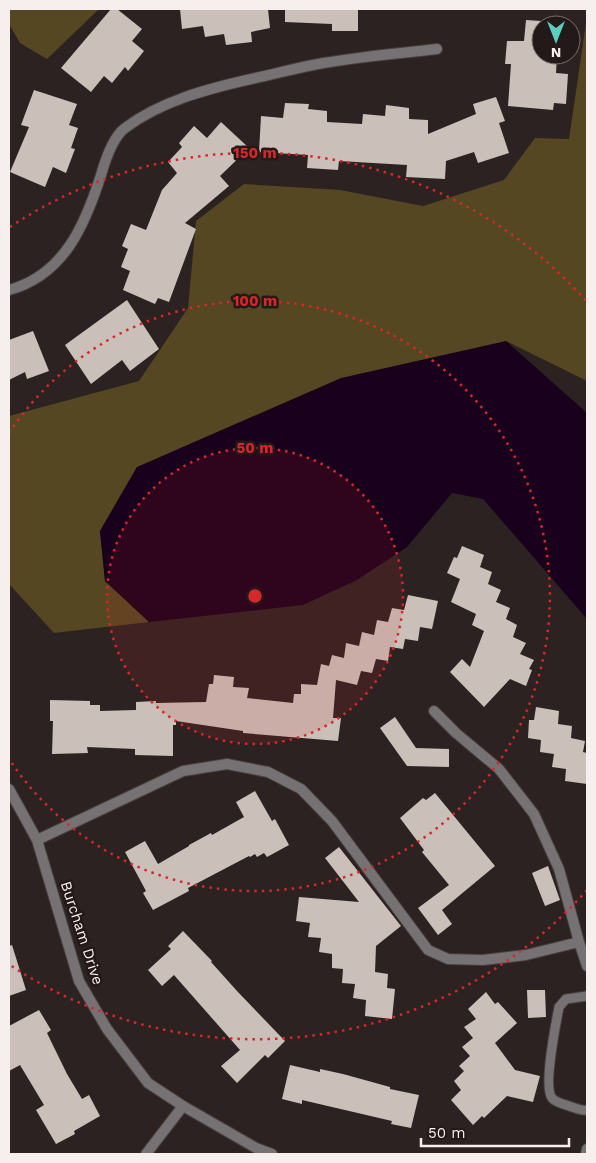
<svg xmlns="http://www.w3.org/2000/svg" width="596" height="1163" font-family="'Work Sans',sans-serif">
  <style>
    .green { fill: #554722 }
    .water { fill: #19001c }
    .building { fill: #cac0b9 }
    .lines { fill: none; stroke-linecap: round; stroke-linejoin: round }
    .service-casing { stroke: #483f3e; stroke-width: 11 }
    .minor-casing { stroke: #483f3e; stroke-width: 12 }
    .service { stroke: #767173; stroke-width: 9 }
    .minor { stroke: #767173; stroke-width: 10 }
    .ring { fill: none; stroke: #d62828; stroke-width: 2.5; stroke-dasharray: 2.5 5 }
    .labels { text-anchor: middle; stroke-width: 5; stroke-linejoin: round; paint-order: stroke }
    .street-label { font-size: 15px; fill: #f6efee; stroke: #221918 }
    .centre { fill: #d62828; stroke: #221918; stroke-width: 2.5 }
    .ring-label { font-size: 15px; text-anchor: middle; font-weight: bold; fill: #d62828; stroke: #221918; stroke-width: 5; stroke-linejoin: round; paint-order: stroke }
  </style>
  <rect width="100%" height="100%" fill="#2c2221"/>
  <!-- green -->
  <path class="green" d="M 9,9 L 99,9 L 47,59 L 20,43 L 9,24 Z
    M 587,16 L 587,381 L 506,341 L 137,467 L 100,531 L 105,581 L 149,622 L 54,633 L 9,584 L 9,416 L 139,381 L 188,308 L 196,221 L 244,184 L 340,190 L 423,206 L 504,180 L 535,138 L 569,139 Z"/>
  <!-- water -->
  <path class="water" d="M 506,341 L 587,413 L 587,619 L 483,499 L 452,493 L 407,547 L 357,580 L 303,605 L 149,622 L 105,581 L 100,531 L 137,467 L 341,378 Z"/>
  <!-- building -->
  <path class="building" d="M 111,9 L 117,9 L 142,29 L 132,41 L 144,51 L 128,71 L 125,67 L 112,83 L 104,76 L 91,92 L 61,68 Z
    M 180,9 L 268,9 L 270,28 L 251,32 L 252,42 L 226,45 L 224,34 L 205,37 L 203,26 L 182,29 Z
    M 285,9 L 358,9 L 358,31 L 332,31 L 332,24 L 285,22 Z
    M 526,20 L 541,21 L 541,55 L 557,55 L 556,73 L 568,74 L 566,104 L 554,103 L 553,110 L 508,106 L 511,64 L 505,64 L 507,41 L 524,41 Z
    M 34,90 L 77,104 L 69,125 L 78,128 L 71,148 L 75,149 L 66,173 L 53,167 L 45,187 L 10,172 L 29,127 L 21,125 Z
    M 496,97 L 505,121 L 499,123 L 509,153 L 478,163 L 474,152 L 446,161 L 445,179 L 406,177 L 407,165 L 339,161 L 338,170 L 307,168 L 308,155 L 259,152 L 261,116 L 283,118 L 285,103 L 309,104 L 308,109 L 327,111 L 327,122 L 362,124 L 363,114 L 385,116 L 386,105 L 409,108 L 409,119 L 428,120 L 428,134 L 476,114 L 473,104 Z
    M 221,122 L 249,148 L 220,176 L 229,186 L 185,223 L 196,229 L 169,302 L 158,298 L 155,304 L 123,290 L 130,271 L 121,267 L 128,249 L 122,246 L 131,224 L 146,230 L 162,190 L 177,173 L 168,162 L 182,147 L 179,143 L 194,126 L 207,138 Z
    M 127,300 L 159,349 L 130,371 L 122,360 L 91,384 L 65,345 Z
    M 33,331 L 49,371 L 27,379 L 25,372 L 9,380 L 9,340 Z
    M 462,546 L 484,555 L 480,567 L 492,572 L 488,584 L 501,590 L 496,602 L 510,608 L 506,619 L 517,625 L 513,637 L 526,643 L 520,654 L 534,660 L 529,669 L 532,670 L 526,686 L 510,679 L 484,707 L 450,672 L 462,659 L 470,667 L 484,631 L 472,625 L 476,614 L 451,602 L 460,579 L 447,573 L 454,557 L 457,558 Z
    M 408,595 L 438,601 L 432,629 L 420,627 L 418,641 L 405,639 L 403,649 L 390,647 L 388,661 L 376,659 L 372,673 L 361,671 L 357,685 L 336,680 L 333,718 L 341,718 L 338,741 L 243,733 L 243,731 L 176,721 L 176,725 L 173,725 L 173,756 L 135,755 L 135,749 L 87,747 L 88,753 L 52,754 L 53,721 L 50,721 L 50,700 L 90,701 L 90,705 L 100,705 L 100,711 L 136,710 L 136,702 L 156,701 L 156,703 L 206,702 L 209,684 L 213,684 L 214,675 L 234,677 L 233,687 L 249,688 L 247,698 L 293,703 L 294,694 L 301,694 L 301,684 L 317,685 L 321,664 L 329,666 L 332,655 L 344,658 L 346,643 L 359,646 L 362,632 L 374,635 L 377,620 L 388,622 L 392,608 L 404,610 Z
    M 536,707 L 559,711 L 558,724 L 572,726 L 571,738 L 585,741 L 583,752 L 587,753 L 587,784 L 565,781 L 566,769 L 552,767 L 554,754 L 540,752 L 541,740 L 528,738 L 529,720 L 534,720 Z
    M 395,717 L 416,748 L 449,749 L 449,767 L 407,766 L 380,728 Z
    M 255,791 L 272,821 L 275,819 L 289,845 L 267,857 L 264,853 L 257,857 L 255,854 L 250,857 L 249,856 L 188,888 L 189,891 L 153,910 L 143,893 L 146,891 L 125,852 L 145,841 L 158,864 L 189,846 L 189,845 L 211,833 L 212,835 L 244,817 L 236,802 Z
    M 435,793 L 495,866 L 442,910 L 452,924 L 438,935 L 418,908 L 449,885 L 422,852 L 424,850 L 400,818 L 423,798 L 426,800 Z
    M 339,847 L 401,926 L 376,946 L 375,972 L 388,974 L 387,988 L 395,989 L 392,1019 L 365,1016 L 366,1000 L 353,998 L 355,984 L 342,983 L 343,969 L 332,968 L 332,954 L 319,952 L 321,938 L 308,937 L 310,923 L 296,921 L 299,897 L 359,902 L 325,858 Z
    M 548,866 L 560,900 L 545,906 L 532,873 Z
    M 183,931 L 212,961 L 211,962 L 237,991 L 285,1041 L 268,1058 L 265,1055 L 237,1083 L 221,1066 L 240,1050 L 174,975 L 162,986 L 148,970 L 171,949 L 168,946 Z
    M 12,945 L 26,990 L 9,996 L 9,946 Z
    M 527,990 L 545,990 L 546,1017 L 528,1018 Z
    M 486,992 L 495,1004 L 498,1002 L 517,1023 L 495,1043 L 515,1070 L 540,1076 L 533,1102 L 507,1096 L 484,1118 L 482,1116 L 473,1125 L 451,1100 L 461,1090 L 454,1081 L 464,1071 L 459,1066 L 470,1056 L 462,1047 L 473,1038 L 464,1027 L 476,1019 L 468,1009 Z
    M 39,1010 L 51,1030 L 47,1033 L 67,1074 L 82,1099 L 89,1095 L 100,1116 L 74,1131 L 75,1134 L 56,1144 L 36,1110 L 44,1105 L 20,1065 L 9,1071 L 9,1026 Z
    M 290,1065 L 320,1072 L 320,1069 L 343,1074 L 390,1087 L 390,1089 L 419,1095 L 411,1128 L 391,1124 L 392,1121 L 302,1100 L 302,1104 L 282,1099 Z"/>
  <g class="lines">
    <!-- service casing -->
    <g class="service-casing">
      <path id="service" d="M 587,996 L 566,999 L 559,1007 C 556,1023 543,1087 552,1098 C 555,1102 563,1104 569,1106 C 575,1108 581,1111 587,1110"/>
    </g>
    <!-- minor casing -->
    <g class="minor-casing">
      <path id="minor" d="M 9,290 C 64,275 85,225 101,175 C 105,161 113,137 125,128 C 161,101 207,89 251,79 C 271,75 292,69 313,65 C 354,57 396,54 437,49
        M 434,711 L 456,733 L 499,769 L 534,814 L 559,869 L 579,942
        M 9,789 L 37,840 L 79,981 L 107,1029 L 148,1083 L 183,1106 L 256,1148 L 272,1154
        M 37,840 L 183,771 L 227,764 L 268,772 L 301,789 L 332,821 L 428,950 L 448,959 L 483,960 L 526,955 L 579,942 L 587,966
        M 146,1154 L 183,1106
        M 586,1154 L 587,1149"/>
    </g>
    <!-- service -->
    <use href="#service" class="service"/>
    <!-- minor -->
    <use href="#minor" class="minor"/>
  </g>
  <!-- distance rings -->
  <circle cx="255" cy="596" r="148" fill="#d62828" fill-opacity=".12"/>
  <g class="ring">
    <circle cx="255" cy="596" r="148"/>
    <path d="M9 433A295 295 0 1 1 9 759"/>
    <path d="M587 890A443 443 0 0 1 10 965M10 227A443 443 0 0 1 587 302"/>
  </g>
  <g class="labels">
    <!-- street labels -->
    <g class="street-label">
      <text transform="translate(82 933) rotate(72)" y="5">Burcham Drive</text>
    </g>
  </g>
  <circle cx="255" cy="596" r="8" class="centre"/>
  <g class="ring-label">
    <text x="255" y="158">150 m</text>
    <text x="255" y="306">100 m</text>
    <text x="255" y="453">50 m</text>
  </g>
  <!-- border -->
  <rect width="596" height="1163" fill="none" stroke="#f6efee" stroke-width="20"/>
  <!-- north arrow -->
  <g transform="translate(556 40) rotate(180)"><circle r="24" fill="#221918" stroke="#776f6e"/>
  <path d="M0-4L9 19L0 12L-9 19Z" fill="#5acebd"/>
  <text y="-8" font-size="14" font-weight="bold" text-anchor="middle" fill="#f6efee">N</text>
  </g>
  <!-- scale -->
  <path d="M421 1138v8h148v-8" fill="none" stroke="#f6efee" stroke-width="2.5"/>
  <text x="428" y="1138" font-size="15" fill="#f6efee" stroke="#221918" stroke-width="4" paint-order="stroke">50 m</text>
</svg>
